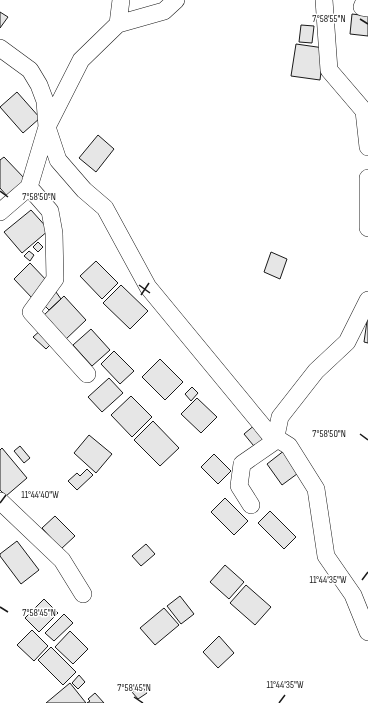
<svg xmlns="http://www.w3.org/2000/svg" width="368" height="703" font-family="'Sofia Sans Condensed',sans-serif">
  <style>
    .building { fill: #e6e6e6; stroke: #1a1a1a }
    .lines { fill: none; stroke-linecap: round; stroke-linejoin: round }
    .minor-casing { stroke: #1a1a1a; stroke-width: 18 }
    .minor { stroke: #fff; stroke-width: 17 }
    .ticks { fill: none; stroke: #1a1a1a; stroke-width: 1.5 }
    .ticks-label { font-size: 10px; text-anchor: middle; fill: #1a1a1a; stroke: #fff; stroke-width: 3; stroke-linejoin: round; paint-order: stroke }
  </style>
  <rect width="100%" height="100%" fill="#fff"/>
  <!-- building -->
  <path class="building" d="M 0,12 L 8,17 L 0,28 Z
    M 352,14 L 368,16 L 368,36 L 350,34 Z
    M 301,25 L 314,26 L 312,43 L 299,42 Z
    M 296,44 L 324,48 L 320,80 L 291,76 Z
    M 17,92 L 40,118 L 23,133 L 0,107 Z
    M 98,135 L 114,149 L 96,172 L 79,158 Z
    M 4,157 L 26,180 L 8,197 L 0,188 L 0,160 Z
    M 31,210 L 49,230 L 22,253 L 4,232 Z
    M 38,242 L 43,247 L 38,252 L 33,247 Z
    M 29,251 L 34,255 L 30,261 L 24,256 Z
    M 271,252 L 287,259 L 280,279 L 264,272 Z
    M 96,261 L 118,283 L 102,299 L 80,276 Z
    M 30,263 L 49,283 L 33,299 L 14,279 Z
    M 121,285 L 148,311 L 130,329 L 103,303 Z
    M 56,292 L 61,299 L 49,310 L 43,304 Z
    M 64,296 L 86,320 L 65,340 L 43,316 Z
    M 368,314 L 368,343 L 364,342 Z
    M 42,329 L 54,341 L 46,349 L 33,337 Z
    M 91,329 L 110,350 L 92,366 L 73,345 Z
    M 114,351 L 134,371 L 120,384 L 101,364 Z
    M 160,359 L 183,382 L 165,400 L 142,377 Z
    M 109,378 L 123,393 L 102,412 L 88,397 Z
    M 192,387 L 198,393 L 191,401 L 185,394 Z
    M 131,396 L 152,417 L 132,437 L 111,415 Z
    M 197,398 L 217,417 L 201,433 L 181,414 Z
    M 153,421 L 179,448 L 160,466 L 134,440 Z
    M 256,424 L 269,441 L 258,451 L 244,434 Z
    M 89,435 L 112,454 L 96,473 L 74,453 Z
    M 20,446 L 30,458 L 24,463 L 14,451 Z
    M 2,448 L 27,478 L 6,496 L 0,490 L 0,450 Z
    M 285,450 L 301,471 L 282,485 L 267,464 Z
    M 214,454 L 231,471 L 218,484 L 201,467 Z
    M 87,469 L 93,475 L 77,490 L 68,481 L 77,473 L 80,476 Z
    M 225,498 L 248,521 L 234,535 L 211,512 Z
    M 270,511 L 296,537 L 284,549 L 258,523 Z
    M 55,516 L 75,536 L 61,549 L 42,528 Z
    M 17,541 L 39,570 L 21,584 L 0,556 L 0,554 Z
    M 146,544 L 155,554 L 141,566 L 132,556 Z
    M 225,565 L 244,582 L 229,599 L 210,582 Z
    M 246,585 L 271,607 L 255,625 L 230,603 Z
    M 180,596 L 194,614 L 181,624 L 167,606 Z
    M 44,599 L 58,613 L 39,632 L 25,618 Z
    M 164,608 L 179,625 L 155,645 L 140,628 Z
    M 64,614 L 73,623 L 54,641 L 45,633 Z
    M 32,630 L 48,646 L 34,661 L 17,645 Z
    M 70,631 L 88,649 L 73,664 L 55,647 Z
    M 219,636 L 234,653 L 218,668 L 203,652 Z
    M 51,647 L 76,672 L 63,685 L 38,660 Z
    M 79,675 L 85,682 L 78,689 L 72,683 Z
    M 70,683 L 86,703 L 46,703 Z
    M 141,685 L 147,693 L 138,699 L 132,692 Z
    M 95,693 L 104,703 L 87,703 L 90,701 L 88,699 Z"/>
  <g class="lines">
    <!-- minor casing -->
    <g class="minor-casing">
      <path id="minor" d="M 324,0 L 329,70 L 364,111 L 368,147
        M 365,0 L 362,7 L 368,8
        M 118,24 L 164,11 L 176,0
        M 0,48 L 30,70 L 39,85 L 45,101 L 47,127 L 58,160 L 84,190 L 105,208 L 148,287 L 275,441 L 281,441 L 289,446 L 316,489 L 326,556 L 353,595 L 368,632
        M 368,178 L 368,228
        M 29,187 L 50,211 L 54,233 L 55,279 L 31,312 L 87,374
        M 0,212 L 29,187 L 47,127 L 81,60 L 118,24 L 121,0
        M 0,501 L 62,560 L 83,594
        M 251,505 L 239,486 L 242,464 L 275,441 L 280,417 L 316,371 L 347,342 L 368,300"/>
    </g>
    <!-- minor -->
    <use href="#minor" class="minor"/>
  </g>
  <!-- ticks -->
  <path class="ticks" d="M 360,19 L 368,24M 0,191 L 8,197M 139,285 L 150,293M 141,295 L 149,283M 360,434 L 368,440M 0,503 L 6,495M 362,580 L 368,572M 0,607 L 8,612M 134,697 L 143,703M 279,703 L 285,695"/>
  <g class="ticks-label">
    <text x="329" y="22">7°58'55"N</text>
    <text x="39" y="200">7°58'50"N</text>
    <text x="329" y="437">7°58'50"N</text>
    <text x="40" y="498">11°44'40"W</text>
    <text x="328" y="583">11°44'35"W</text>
    <text x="39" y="616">7°58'45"N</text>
    <text x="285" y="688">11°44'35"W</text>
    <text x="134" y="691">7°58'45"N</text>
  </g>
</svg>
